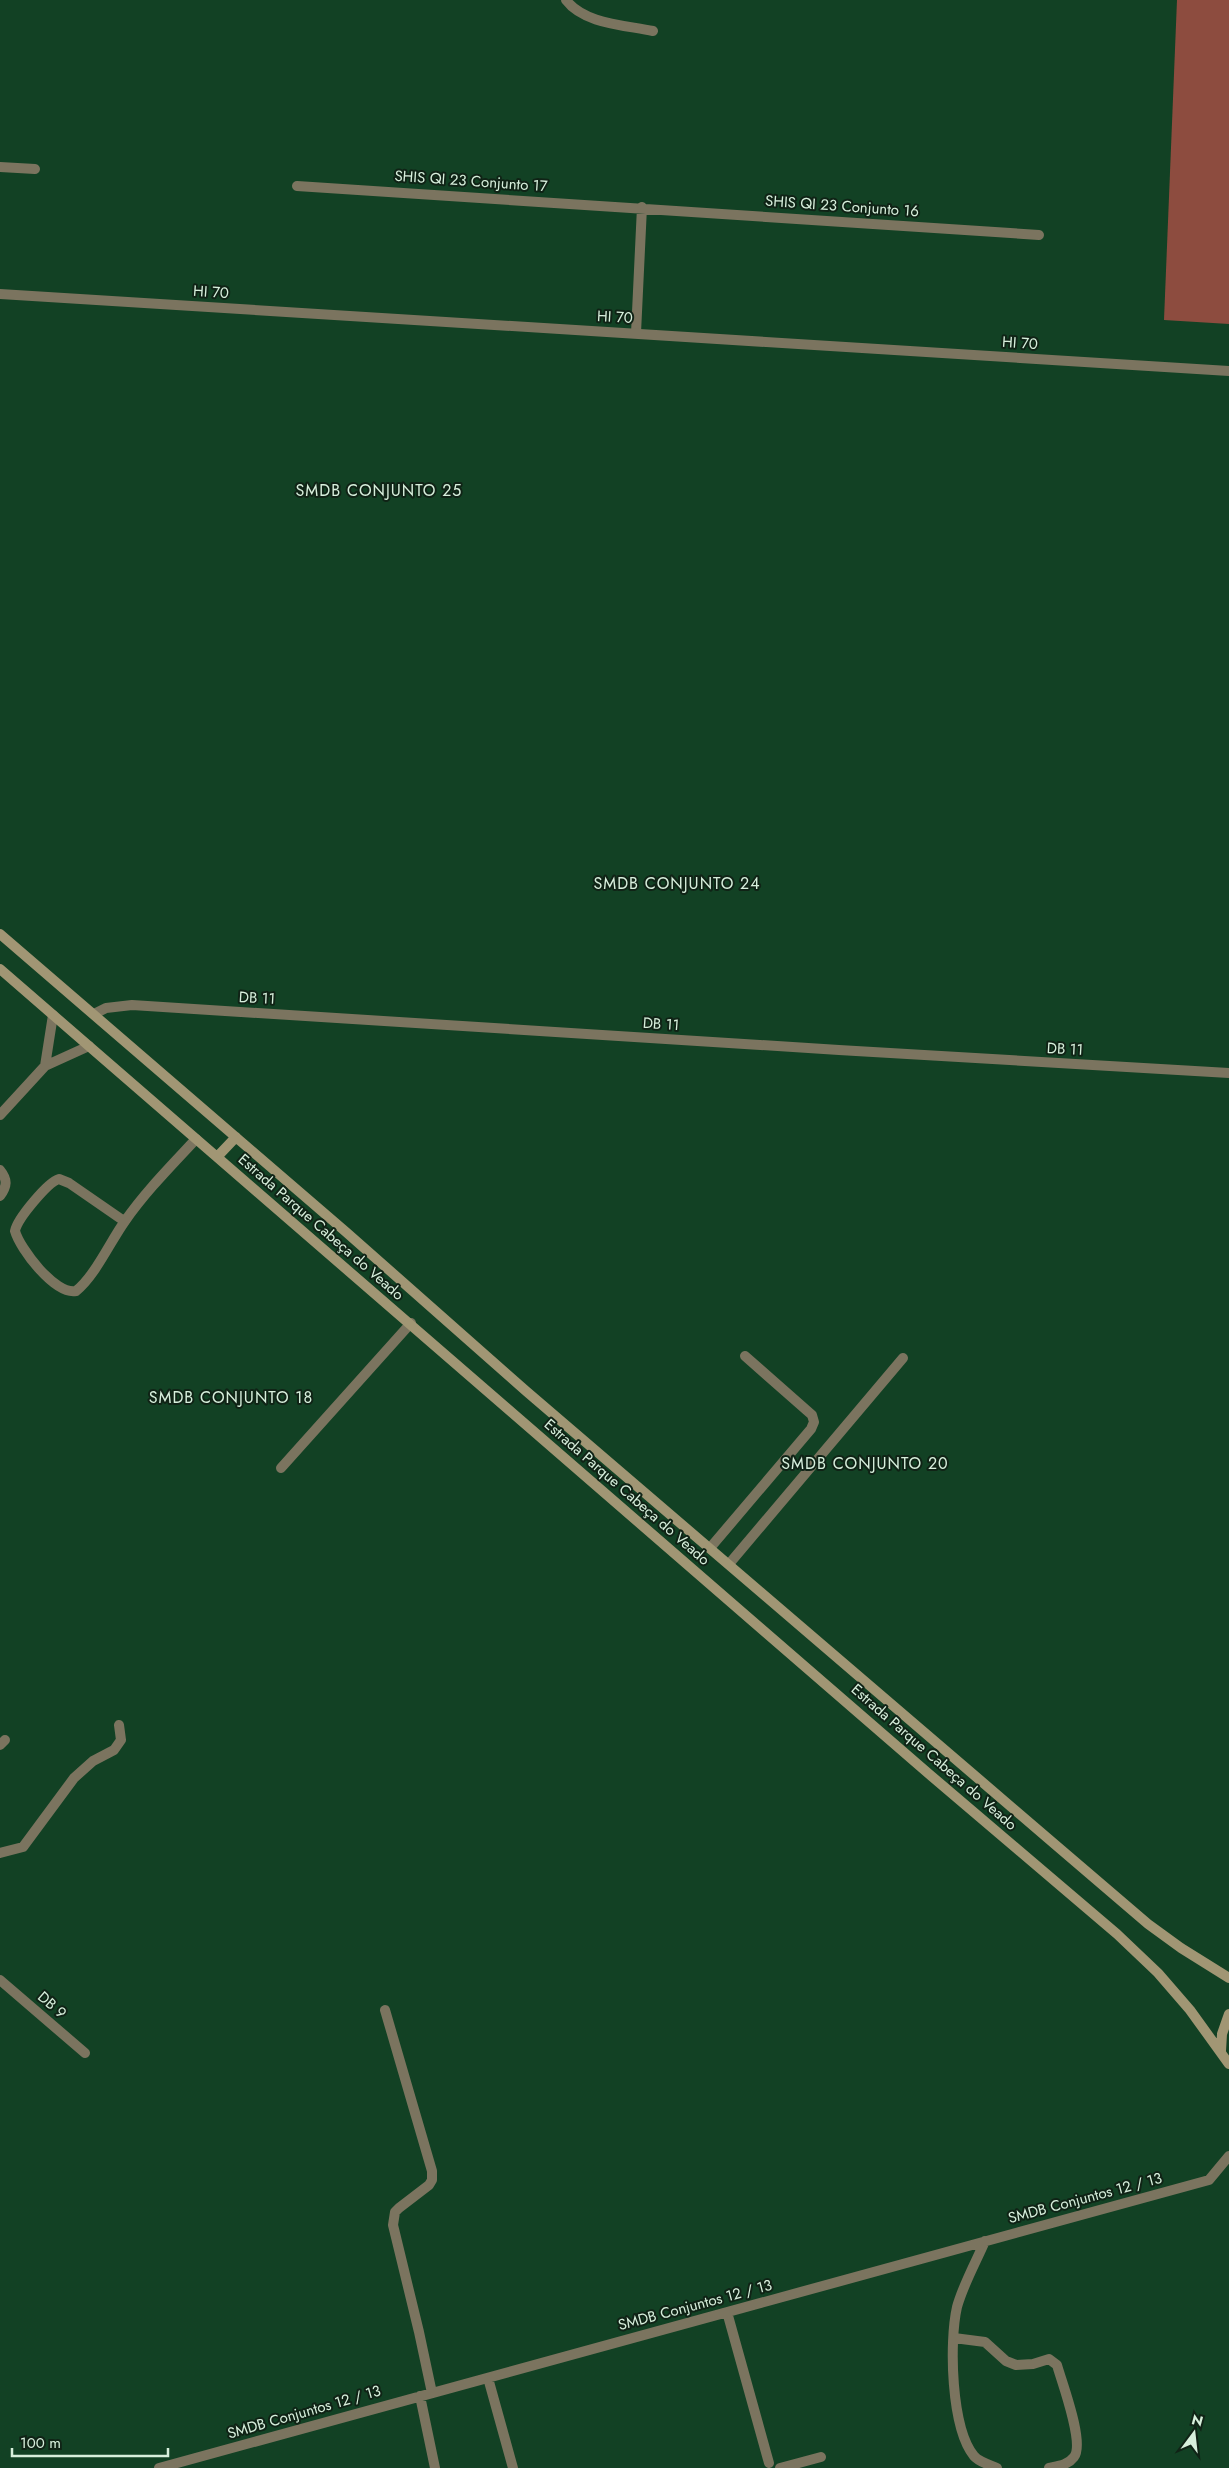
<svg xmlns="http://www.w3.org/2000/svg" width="1229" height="2468" font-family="Jost,sans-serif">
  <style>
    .green { fill: #8d4c3f }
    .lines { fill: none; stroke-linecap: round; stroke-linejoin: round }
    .minor { stroke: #7b745f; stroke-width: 10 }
    .tertiary { stroke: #7b745f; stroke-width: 10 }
    .secondary { stroke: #a19674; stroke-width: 10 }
    .labels { text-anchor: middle; stroke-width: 4; stroke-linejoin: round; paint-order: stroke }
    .street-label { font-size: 15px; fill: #d7efdc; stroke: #102316 }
    .neighbourhood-label { font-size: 16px; letter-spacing: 1px; fill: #d7efdc; stroke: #102316 }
  </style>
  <rect width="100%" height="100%" fill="#124124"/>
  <!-- green -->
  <path class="green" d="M 1177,0 L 1229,0 L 1229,324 L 1164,320 Z"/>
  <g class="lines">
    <!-- minor -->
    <path class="minor" d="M 566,0 C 584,24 625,25 653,31
      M 0,167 L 35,169
      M 297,186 L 1039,235
      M 636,333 L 642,207
      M 94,1014 L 106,1008 L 132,1005 L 839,1050 L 1229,1073
      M 45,1066 L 53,1015
      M 0,1115 L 45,1066 L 89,1046
      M 0,1170 C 8,1180 7,1186 0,1196
      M 124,1221 L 69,1183 L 59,1179 C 48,1182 17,1219 15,1231 C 20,1249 55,1295 76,1291 C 95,1276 110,1242 125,1221 C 146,1191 171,1166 196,1139
      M 281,1468 L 411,1323
      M 710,1548 L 811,1429 L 814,1422 L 812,1415 L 745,1356
      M 729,1564 L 903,1358
      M 0,1745 L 5,1740
      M 0,1853 L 23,1847 L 74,1778 L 93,1761 L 114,1750 L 121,1740 L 119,1725
      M 0,1980 L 85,2053
      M 385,2010 L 432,2171 L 432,2180 L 429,2185 L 399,2208 L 395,2212 L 393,2225 L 419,2332 L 432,2393
      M 985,2241 C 976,2262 963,2285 957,2307 C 949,2342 951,2428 974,2456 C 979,2462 990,2465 997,2468
      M 727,2312 L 769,2463
      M 954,2338 L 985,2342 L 1006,2361 L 1016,2365 L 1033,2364 L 1049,2359 L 1057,2365 C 1062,2383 1085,2443 1074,2457 C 1068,2465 1058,2466 1049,2468
      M 488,2378 L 513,2468
      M 420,2396 L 435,2468
      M 159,2468 L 1209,2180 L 1229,2156
      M 780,2468 L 821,2457"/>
    <!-- tertiary -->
    <path class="tertiary" d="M 0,294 L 1229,371"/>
    <!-- secondary -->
    <path class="secondary" d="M 0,934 L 346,1232 L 526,1391 L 1058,1847 L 1148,1924 L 1181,1948 L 1229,1978
      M 0,969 L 929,1774 L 1117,1934 L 1158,1973 L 1190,2010 L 1229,2064
      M 217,1157 L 236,1137
      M 1221,2051 L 1222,2034 L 1229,2014"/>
  </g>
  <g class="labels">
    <!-- street labels -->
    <g class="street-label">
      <text transform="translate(471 181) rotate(4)" y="5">SHIS QI 23 Conjunto 17</text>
      <text transform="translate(842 206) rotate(4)" y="5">SHIS QI 23 Conjunto 16</text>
      <text transform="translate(211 292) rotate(4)" y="5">HI 70</text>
      <text transform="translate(615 317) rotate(3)" y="5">HI 70</text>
      <text transform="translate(1020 343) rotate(4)" y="5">HI 70</text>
      <text transform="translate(257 998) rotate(3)" y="5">DB 11</text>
      <text transform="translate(661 1024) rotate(4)" y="5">DB 11</text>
      <text transform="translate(1065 1049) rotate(3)" y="5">DB 11</text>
      <text transform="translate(321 1227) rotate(41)" y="5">Estrada Parque Cabeça do Veado</text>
      <text transform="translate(627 1492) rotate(41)" y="5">Estrada Parque Cabeça do Veado</text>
      <text transform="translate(934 1757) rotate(41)" y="5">Estrada Parque Cabeça do Veado</text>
      <text transform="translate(52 2005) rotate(41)" y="5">DB 9</text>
      <text transform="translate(1085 2198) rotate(-15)" y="5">SMDB Conjuntos 12 / 13</text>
      <text transform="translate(695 2305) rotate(-15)" y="5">SMDB Conjuntos 12 / 13</text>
      <text transform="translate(304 2412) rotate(-16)" y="5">SMDB Conjuntos 12 / 13</text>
    </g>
    <!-- neighbourhood labels -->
    <g class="neighbourhood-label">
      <text x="379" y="496">SMDB CONJUNTO 25</text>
      <text x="677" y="889">SMDB CONJUNTO 24</text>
      <text x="231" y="1403">SMDB CONJUNTO 18</text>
      <text x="865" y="1469">SMDB CONJUNTO 20</text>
    </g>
  </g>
  <!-- north arrow -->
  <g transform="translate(1194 2433) rotate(15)" stroke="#102316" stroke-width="4" paint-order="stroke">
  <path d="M0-4L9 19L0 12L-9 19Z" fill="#d7efdc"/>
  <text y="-8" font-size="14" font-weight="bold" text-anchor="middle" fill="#d7efdc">N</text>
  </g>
  <!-- scale -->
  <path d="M12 2448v8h156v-8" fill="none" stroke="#d7efdc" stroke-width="2.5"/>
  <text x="20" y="2448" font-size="15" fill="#d7efdc" stroke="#102316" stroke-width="4" paint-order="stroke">100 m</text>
</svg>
